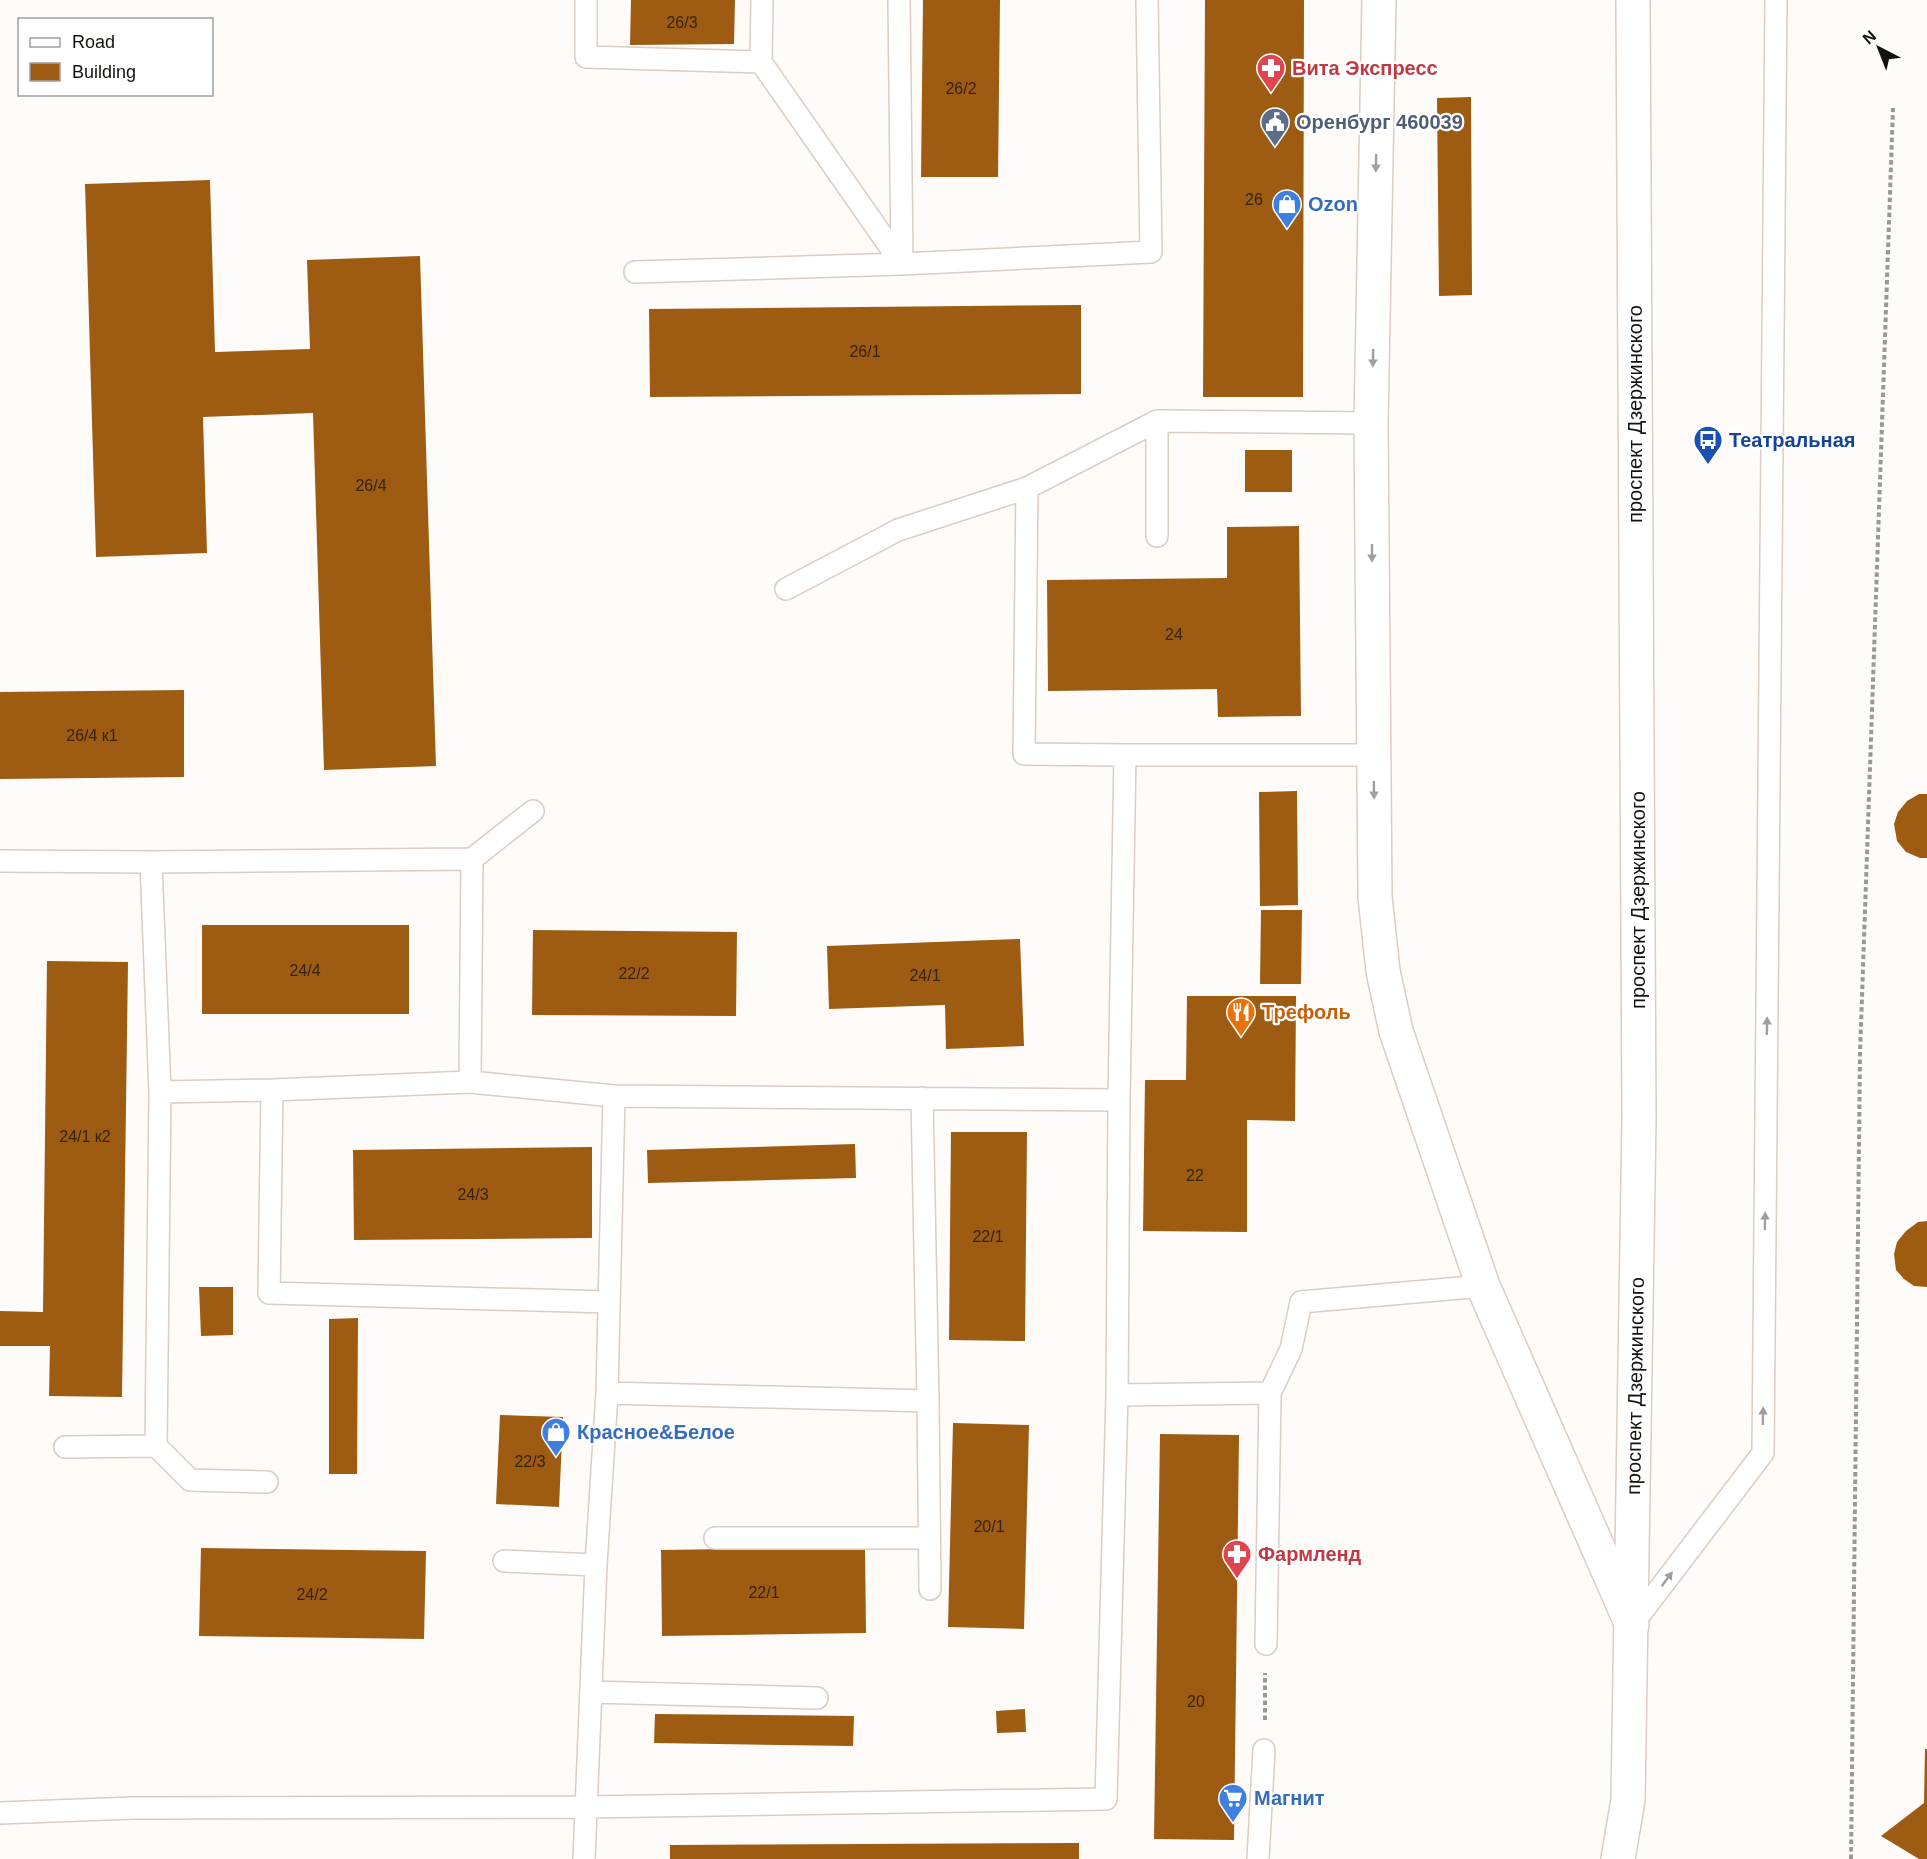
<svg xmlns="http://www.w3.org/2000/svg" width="1927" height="1859" font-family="Helvetica,sans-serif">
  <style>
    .building { fill: #9e5b12 }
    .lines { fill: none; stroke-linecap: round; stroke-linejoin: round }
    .service-casing { stroke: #dacdc3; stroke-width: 24 }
    .minor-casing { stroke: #dacdc3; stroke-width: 36 }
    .secondary-casing { stroke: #dacdc3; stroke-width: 36 }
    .path { stroke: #9a9794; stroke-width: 4; stroke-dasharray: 4.5 3; stroke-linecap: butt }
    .service { stroke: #fff; stroke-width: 21 }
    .minor { stroke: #fff; stroke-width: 33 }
    .secondary { stroke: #fff; stroke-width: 33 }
    .oneway { fill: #a19f9e }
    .labels { text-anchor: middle; stroke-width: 4.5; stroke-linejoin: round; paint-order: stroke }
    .number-label { font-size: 16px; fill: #36230e }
    .health-label { font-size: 20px; font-weight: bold; fill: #be3a42; stroke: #fff; text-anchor: start }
    .service-label { font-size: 20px; font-weight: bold; fill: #4e5e75; stroke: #fff; text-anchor: start }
    .shop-label { font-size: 20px; font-weight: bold; fill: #366cbe; stroke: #fff; text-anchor: start }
    .street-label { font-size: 20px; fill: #14100c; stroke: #fff }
    .transit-label { font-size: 20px; font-weight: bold; fill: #164399; stroke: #fff; text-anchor: start }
    .food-label { font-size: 20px; font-weight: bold; fill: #c56008; stroke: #fff; text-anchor: start }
  </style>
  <rect width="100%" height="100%" fill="#fefbf9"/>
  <!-- building -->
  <path class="building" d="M 631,0 L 735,0 L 734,44 L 630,45 Z
    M 923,0 L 1000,0 L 998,177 L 921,177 Z
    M 1205,0 L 1304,0 L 1303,397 L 1203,397 Z
    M 1471,97 L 1472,295 L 1439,296 L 1437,98 Z
    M 210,180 L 215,352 L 310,349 L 307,260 L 420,256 L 436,766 L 324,770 L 313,413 L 203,417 L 207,553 L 96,557 L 85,184 Z
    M 1081,305 L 1081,394 L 650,397 L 649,309 Z
    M 1245,450 L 1292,450 L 1292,492 L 1245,492 Z
    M 1299,526 L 1301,716 L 1218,717 L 1217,689 L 1048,691 L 1047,580 L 1227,578 L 1227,527 Z
    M 184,690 L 184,777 L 0,779 L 0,692 Z
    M 1297,791 L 1298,905 L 1260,906 L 1259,792 Z
    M 1919,794 L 1927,794 L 1927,858 L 1920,858 L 1906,852 L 1897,841 L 1894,824 L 1898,812 L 1907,801 Z
    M 1261,910 L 1302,910 L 1301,984 L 1260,984 Z
    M 202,925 L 409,925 L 409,1014 L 202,1014 Z
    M 533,930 L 737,932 L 736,1016 L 532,1015 Z
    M 1020,939 L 1024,1046 L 946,1049 L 945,1005 L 829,1009 L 827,946 Z
    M 47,961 L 128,962 L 122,1397 L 49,1396 L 50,1346 L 0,1346 L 0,1311 L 43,1312 Z
    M 1187,996 L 1296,996 L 1295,1121 L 1247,1120 L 1247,1232 L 1143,1231 L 1145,1080 L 1186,1080 Z
    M 951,1132 L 1027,1132 L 1025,1341 L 949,1340 Z
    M 855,1144 L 856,1178 L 648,1183 L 647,1150 Z
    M 592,1147 L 592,1238 L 354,1240 L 353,1150 Z
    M 1927,1221 L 1927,1287 L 1914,1286 L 1904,1279 L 1896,1270 L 1894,1254 L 1897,1242 L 1906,1231 L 1918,1222 Z
    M 199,1287 L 233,1287 L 233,1335 L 201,1336 Z
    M 358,1318 L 357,1474 L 329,1474 L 329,1319 Z
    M 500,1415 L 563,1417 L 559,1507 L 496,1504 Z
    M 953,1423 L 1029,1425 L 1024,1629 L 948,1627 Z
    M 1160,1434 L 1239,1435 L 1234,1840 L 1154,1839 Z
    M 865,1547 L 866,1633 L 662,1636 L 661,1550 Z
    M 201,1548 L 426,1551 L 424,1639 L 199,1636 Z
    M 1025,1709 L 1026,1732 L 997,1733 L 996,1711 Z
    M 655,1714 L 854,1716 L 853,1746 L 654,1743 Z
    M 1925,1749 L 1927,1749 L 1927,1859 L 1919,1859 L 1881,1836 L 1924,1803 Z
    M 1079,1843 L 1079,1859 L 670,1859 L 670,1845 Z"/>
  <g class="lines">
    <!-- service casing -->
    <g class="service-casing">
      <path id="service" d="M 586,0 L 586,57 L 761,62 L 902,264 L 1151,252 L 1147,0
        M 761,62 L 762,0
        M 635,272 L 902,264 L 899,0
        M 1157,536 L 1157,421
        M 786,589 L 898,530 L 1027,488
        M 1125,755 L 1024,754 L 1027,488 L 1157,421 L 1371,423
        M 0,861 L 151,862 L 472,859 L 533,811
        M 151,862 L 160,1092 L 156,1446
        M 470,1082 L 472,859
        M 272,1090 L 269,1293 L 609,1302
        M 160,1092 L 272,1090 L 470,1082 L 614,1096 L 1119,1100 L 1117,1395 L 1270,1393
        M 1119,1100 L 1125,755 L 1373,755
        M 607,1393 L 928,1401 L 922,1098
        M 928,1401 L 930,1589
        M 65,1447 L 156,1446 L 190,1480 L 267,1482
        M 715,1538 L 929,1538
        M 504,1561 L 596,1565
        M 1632,1625 L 1763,1453 L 1776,0
        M 1266,1644 L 1270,1393 L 1291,1349 L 1301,1302 L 1483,1286
        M 591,1692 L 817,1698
        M 0,1813 L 133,1808 L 586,1807 L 1106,1799 L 1117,1395
        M 584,1859 L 596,1565 L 607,1393 L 614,1096
        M 1258,1859 L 1264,1750"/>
    </g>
    <!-- minor casing -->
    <g class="minor-casing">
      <path id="minor" d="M 1379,0 L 1371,423 L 1375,897 L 1383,971 L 1396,1031 L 1483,1286 L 1632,1625"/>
    </g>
    <!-- secondary casing -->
    <g class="secondary-casing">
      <path id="secondary" d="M 1618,1859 L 1628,1800 L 1639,1119 L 1633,0"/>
    </g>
    <!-- path -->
    <path class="path" d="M 1265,1720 L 1265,1673
      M 1851,1859 L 1860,1054 L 1893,108"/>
    <!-- service -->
    <use href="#service" class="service"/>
    <!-- minor -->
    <use href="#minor" class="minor"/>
    <!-- secondary -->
    <use href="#secondary" class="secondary"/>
  </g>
  <!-- one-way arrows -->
  <defs><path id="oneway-solid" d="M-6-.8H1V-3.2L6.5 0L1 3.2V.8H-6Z" transform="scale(1.5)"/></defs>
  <g class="oneway">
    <use href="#oneway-solid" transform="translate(1376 163) rotate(91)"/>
    <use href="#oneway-solid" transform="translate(1373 358) rotate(91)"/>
    <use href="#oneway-solid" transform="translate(1372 553) rotate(90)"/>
    <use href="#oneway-solid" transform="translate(1374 790) rotate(89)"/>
    <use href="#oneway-solid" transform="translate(1767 1026) rotate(-89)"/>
    <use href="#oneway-solid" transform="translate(1765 1221) rotate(-89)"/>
    <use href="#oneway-solid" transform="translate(1763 1416) rotate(-89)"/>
    <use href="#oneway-solid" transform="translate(1667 1579) rotate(-53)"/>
  </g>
  <!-- icons -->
  <defs>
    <g id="pharmacy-pin" transform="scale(1.5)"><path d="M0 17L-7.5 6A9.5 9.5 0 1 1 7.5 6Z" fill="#e0444e" stroke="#fff"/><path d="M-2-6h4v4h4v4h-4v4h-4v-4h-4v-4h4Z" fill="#fff"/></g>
    <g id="civic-pin" transform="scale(1.5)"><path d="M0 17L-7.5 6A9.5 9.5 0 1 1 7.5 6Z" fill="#5c6f8a" stroke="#fff"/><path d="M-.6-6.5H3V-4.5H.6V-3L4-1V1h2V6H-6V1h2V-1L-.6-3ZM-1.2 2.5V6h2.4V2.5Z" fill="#fff"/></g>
    <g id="shop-pin" transform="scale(1.5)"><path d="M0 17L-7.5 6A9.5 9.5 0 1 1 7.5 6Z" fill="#3f7fe0" stroke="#fff"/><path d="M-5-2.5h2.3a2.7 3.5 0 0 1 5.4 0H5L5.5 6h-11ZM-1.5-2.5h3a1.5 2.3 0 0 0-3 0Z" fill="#fff"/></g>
    <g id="bus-pin" transform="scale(1.5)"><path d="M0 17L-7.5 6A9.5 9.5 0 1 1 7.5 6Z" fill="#1a4fb4" stroke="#fff"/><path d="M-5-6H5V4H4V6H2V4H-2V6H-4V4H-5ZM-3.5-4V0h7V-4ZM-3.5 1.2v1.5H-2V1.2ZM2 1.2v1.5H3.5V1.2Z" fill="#fff"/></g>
    <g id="restaurant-pin" transform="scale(1.5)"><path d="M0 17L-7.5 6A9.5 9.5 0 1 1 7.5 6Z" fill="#e8710a" stroke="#fff"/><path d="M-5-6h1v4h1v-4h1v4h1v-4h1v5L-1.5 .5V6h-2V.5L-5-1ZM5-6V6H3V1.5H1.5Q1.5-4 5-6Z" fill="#fff"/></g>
    <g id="supermarket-pin" transform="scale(1.5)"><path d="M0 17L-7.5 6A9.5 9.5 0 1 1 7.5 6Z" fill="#3f7fe0" stroke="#fff"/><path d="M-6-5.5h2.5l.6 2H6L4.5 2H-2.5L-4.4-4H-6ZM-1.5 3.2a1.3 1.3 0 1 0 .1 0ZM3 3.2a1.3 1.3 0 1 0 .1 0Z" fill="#fff"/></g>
  </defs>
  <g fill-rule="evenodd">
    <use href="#pharmacy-pin" x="1271" y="68"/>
    <use href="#civic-pin" x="1275" y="122"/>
    <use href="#shop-pin" x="1287" y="204"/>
    <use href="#bus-pin" x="1708" y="440"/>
    <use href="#restaurant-pin" x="1241" y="1012"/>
    <use href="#shop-pin" x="556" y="1432"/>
    <use href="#pharmacy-pin" x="1237" y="1554"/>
    <use href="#supermarket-pin" x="1233" y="1798"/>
  </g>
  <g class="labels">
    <!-- number labels -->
    <g class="number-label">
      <text x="682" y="28">26/3</text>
      <text x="961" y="94">26/2</text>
      <text x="1254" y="205">26</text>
      <text x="865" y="357">26/1</text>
      <text x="371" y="491">26/4</text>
      <text x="1174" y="640">24</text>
      <text x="92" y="741">26/4 к1</text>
      <text x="305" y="976">24/4</text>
      <text x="634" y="979">22/2</text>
      <text x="925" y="981">24/1</text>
      <text x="85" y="1142">24/1 к2</text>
      <text x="1195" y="1181">22</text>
      <text x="473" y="1200">24/3</text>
      <text x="988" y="1242">22/1</text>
      <text x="530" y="1467">22/3</text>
      <text x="989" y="1532">20/1</text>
      <text x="764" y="1598">22/1</text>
      <text x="312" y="1600">24/2</text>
      <text x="1196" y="1707">20</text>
    </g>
    <!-- health labels -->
    <g class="health-label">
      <text x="1292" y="75">Вита Экспресс</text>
      <text x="1258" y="1561">Фармленд</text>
    </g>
    <!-- service labels -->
    <g class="service-label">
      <text x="1296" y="129">Оренбург 460039</text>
    </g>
    <!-- shop labels -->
    <g class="shop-label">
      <text x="1308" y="211">Ozon</text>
      <text x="577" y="1439">Красное&amp;Белое</text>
      <text x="1254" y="1805">Магнит</text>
    </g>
    <!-- street labels -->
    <g class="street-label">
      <text transform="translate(1635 414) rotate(-90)" y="7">проспект Дзержинского</text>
      <text transform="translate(1638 900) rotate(-90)" y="7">проспект Дзержинского</text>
      <text transform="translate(1635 1386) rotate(-89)" y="7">проспект Дзержинского</text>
    </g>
    <!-- transit labels -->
    <g class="transit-label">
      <text x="1729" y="447">Театральная</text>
    </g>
    <!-- food labels -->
    <g class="food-label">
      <text x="1262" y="1019">Трефоль</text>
    </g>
  </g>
  <!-- legend -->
  <rect x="18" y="18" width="195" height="78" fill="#ffffff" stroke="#a19f9e" stroke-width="1.5"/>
  <rect x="30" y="38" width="30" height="9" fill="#ffffff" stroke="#a19f9e" stroke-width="1.5"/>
  <text x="72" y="48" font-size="18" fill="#14100c">Road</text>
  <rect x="30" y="63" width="30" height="18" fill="#9e5b12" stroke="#a19f9e" stroke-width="1.5"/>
  <text x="72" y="78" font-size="18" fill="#14100c">Building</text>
  <!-- north arrow -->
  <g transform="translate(1879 48) rotate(318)" stroke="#ffffff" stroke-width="4.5" paint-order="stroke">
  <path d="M0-4.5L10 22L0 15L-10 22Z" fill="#14100c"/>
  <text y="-9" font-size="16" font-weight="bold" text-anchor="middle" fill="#14100c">N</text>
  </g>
</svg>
